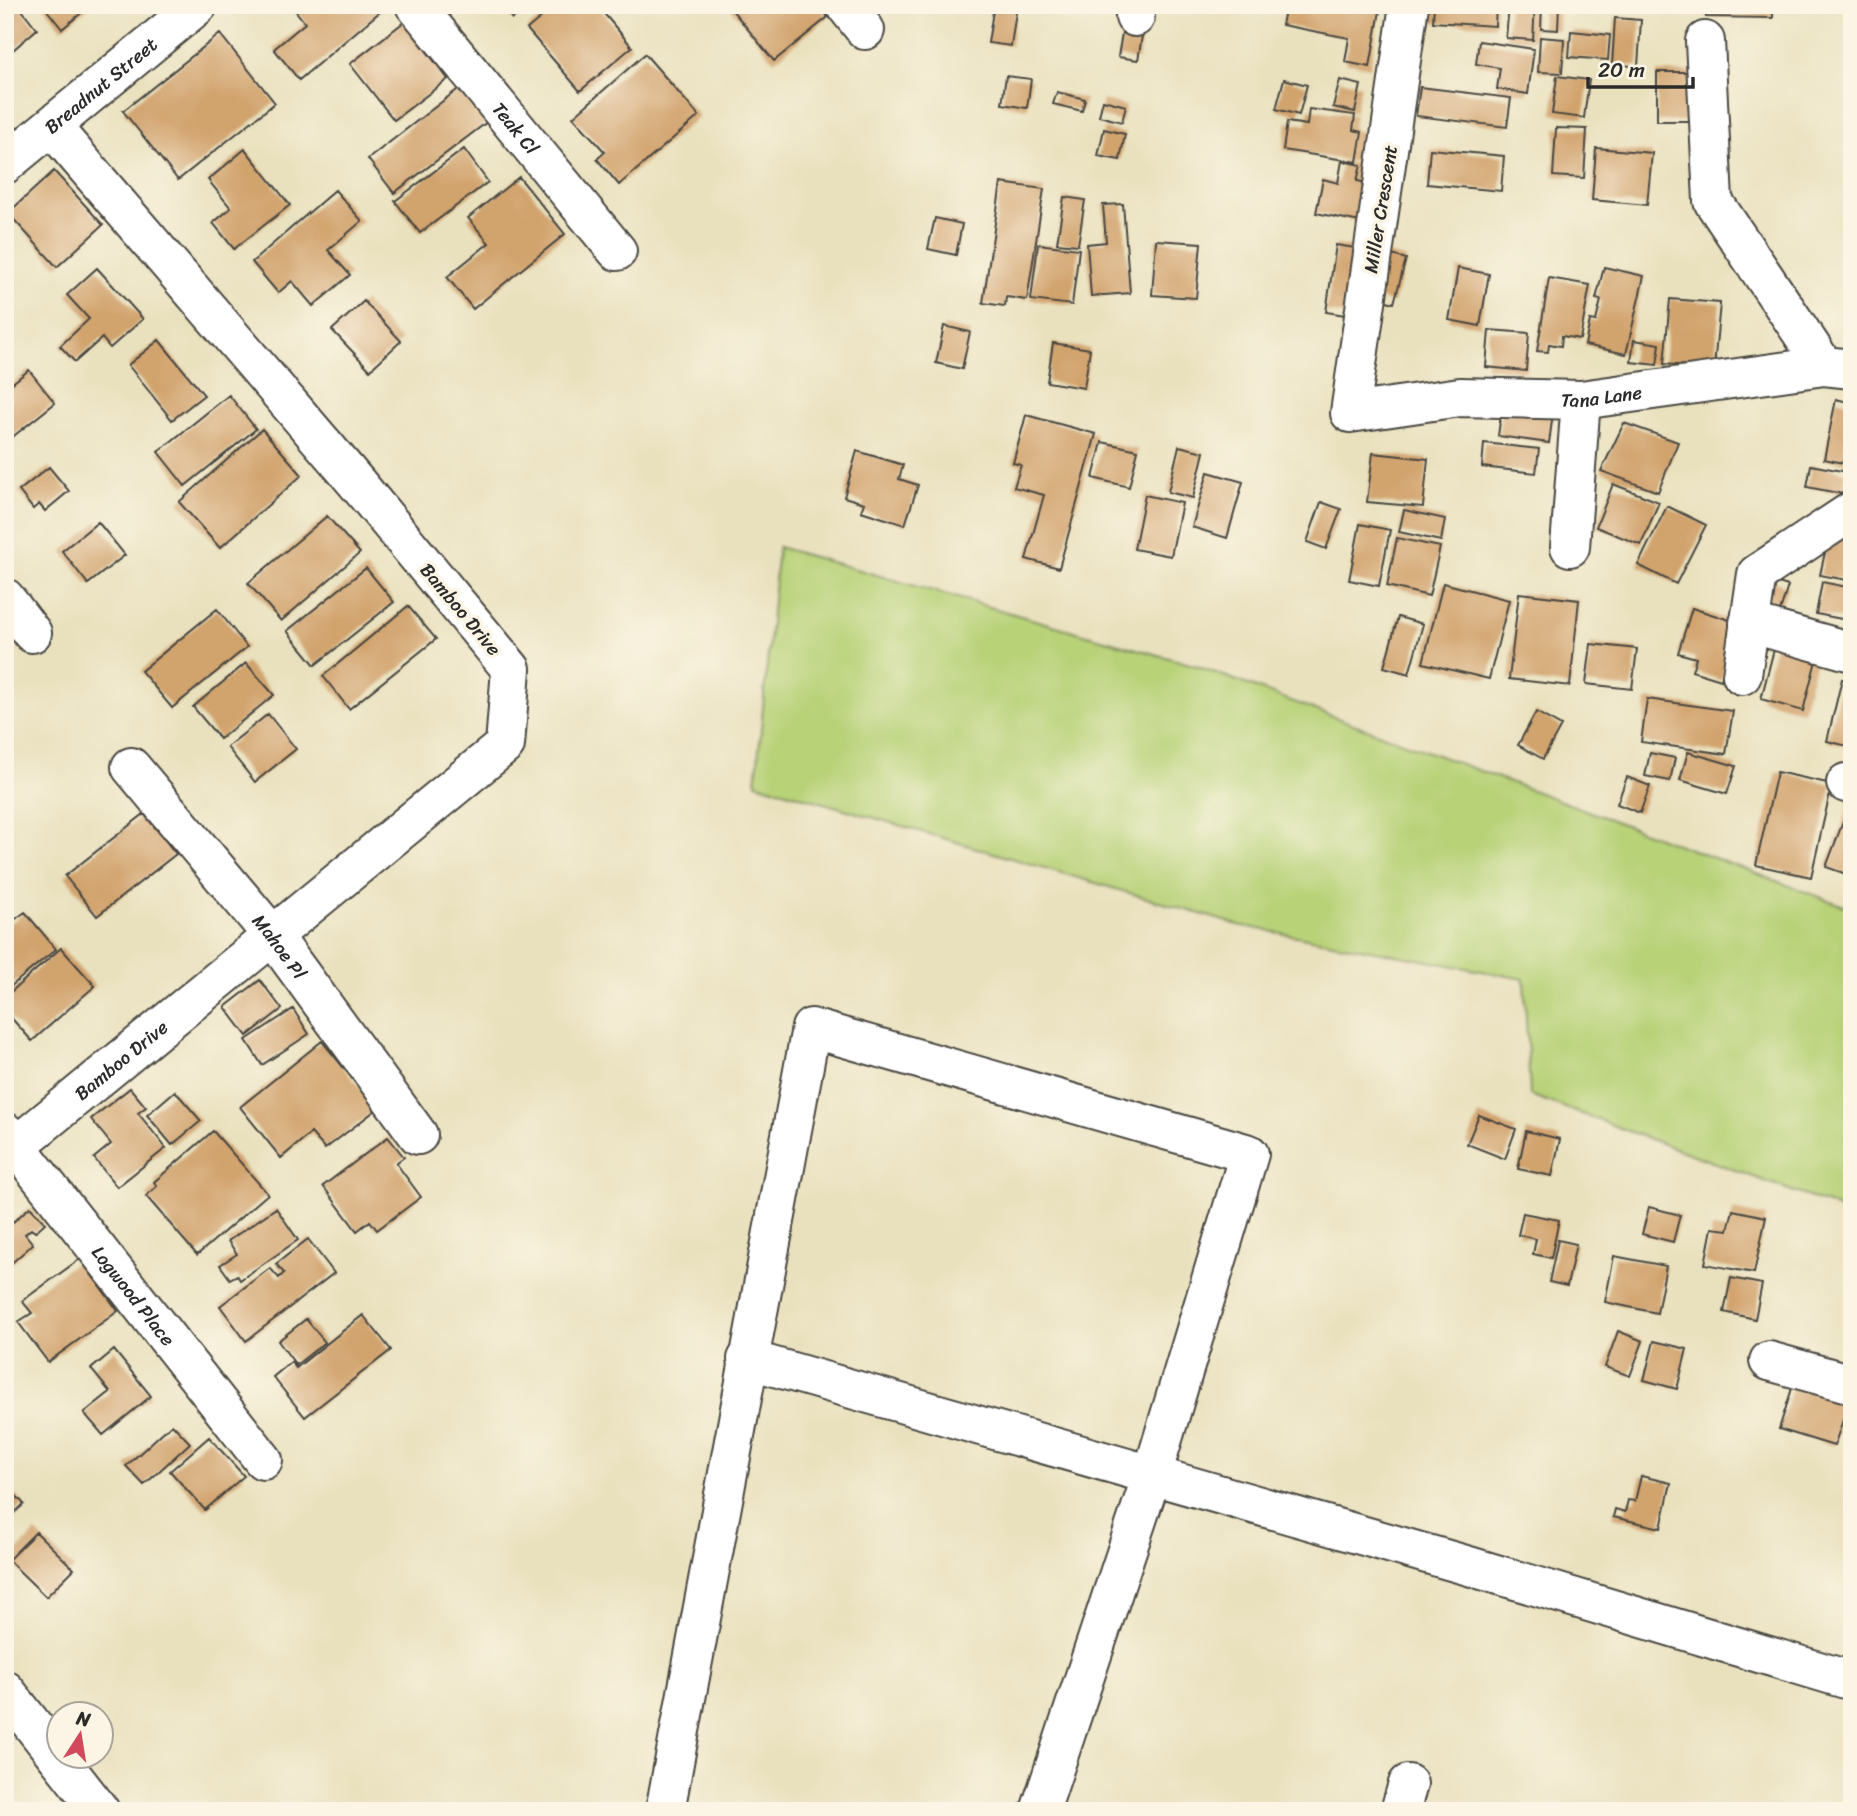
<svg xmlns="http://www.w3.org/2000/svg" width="1857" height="1816" font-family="Sriracha,sans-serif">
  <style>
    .green { fill: #b8d278; stroke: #727e52; stroke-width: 2 }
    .building { fill: #d1a36d }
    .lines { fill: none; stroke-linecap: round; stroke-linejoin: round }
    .minor-casing { stroke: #484641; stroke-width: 42 }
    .minor { stroke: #fff; stroke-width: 38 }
    .labels { text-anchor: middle; stroke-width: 7; stroke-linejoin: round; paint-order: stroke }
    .street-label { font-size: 19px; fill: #2b2b2b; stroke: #fcf5e5 }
  </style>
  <rect width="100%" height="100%" fill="#fcf5e5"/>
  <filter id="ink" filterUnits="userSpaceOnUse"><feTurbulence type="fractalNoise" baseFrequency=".0143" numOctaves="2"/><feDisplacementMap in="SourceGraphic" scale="14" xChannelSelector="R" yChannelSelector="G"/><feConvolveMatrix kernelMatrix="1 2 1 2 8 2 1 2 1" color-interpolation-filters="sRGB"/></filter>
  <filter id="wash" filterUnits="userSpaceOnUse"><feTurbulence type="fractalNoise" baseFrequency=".00686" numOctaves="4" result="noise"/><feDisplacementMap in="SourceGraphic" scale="28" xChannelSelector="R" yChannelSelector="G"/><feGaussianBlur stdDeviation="1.57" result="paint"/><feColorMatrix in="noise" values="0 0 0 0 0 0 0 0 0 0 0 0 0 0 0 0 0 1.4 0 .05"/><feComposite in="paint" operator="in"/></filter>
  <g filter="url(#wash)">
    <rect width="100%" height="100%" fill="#e9e1be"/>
    <!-- green -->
    <path class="green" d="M 778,547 L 1197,666 L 1852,909 L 1852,1213 L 1530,1095 L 1524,979 L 1238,925 L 756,783 Z"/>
    <g id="blocks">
      <!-- building -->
      <path class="building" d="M 5,5 L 18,5 L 37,29 L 5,57 Z
        M 43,5 L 91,5 L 62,29 Z
        M 291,5 L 388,5 L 299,80 L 274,49 L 305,23 Z
        M 502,5 L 531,5 L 512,19 Z
        M 556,5 L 597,5 L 632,47 L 580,91 L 527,29 Z
        M 728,5 L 818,5 L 828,17 L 774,61 Z
        M 994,5 L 1017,5 L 1011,46 L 988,43 Z
        M 1286,5 L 1381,5 L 1370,67 L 1345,62 L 1349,38 L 1282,25 Z
        M 1434,5 L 1496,5 L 1495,26 L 1433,22 Z
        M 1509,5 L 1535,5 L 1533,40 L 1506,38 Z
        M 1542,5 L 1559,5 L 1558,30 L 1541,29 Z
        M 1706,5 L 1773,5 L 1773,18 L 1706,17 Z
        M 1615,18 L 1641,20 L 1638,66 L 1612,65 Z
        M 404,22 L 448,79 L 394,120 L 350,64 Z
        M 1571,31 L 1610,35 L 1608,60 L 1569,57 Z
        M 1122,33 L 1142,36 L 1138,60 L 1118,57 Z
        M 220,34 L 275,103 L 178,180 L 123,111 Z
        M 1540,37 L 1564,39 L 1562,73 L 1538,72 Z
        M 1479,41 L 1534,49 L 1528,94 L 1497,89 L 1500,68 L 1476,64 Z
        M 645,54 L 699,116 L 619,185 L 597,159 L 605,152 L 573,117 Z
        M 1657,72 L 1695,72 L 1696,121 L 1657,121 Z
        M 1006,76 L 1031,79 L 1027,108 L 1002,104 Z
        M 1557,76 L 1589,80 L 1584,118 L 1552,114 Z
        M 1284,79 L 1307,85 L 1299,115 L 1276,109 Z
        M 1340,80 L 1361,85 L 1355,112 L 1333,107 Z
        M 461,87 L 487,122 L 394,193 L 368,159 Z
        M 1420,87 L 1511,98 L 1507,127 L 1416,116 Z
        M 1057,92 L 1085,99 L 1082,111 L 1053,104 Z
        M 1103,100 L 1126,106 L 1122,122 L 1099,116 Z
        M 1309,109 L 1355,115 L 1353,130 L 1362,132 L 1357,162 L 1283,150 L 1287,122 L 1307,125 Z
        M 1556,128 L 1587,129 L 1584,178 L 1553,176 Z
        M 1104,129 L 1125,134 L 1120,160 L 1098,156 Z
        M 1596,148 L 1652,153 L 1647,205 L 1592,200 Z
        M 245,149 L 290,205 L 234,249 L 213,223 L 231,208 L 208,180 Z
        M 464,149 L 488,182 L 420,233 L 395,201 Z
        M 1430,149 L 1504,156 L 1501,191 L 1427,184 Z
        M 1342,161 L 1361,165 L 1357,181 L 1373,184 L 1365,223 L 1316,213 L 1323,179 L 1338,183 Z
        M 54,171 L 103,225 L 57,267 L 8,213 Z
        M 519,177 L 565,234 L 473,309 L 447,277 L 489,243 L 468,218 Z
        M 1001,183 L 1044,189 L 1027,300 L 1006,297 L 1005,306 L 983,303 Z
        M 335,190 L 362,221 L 328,250 L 350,275 L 313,306 L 292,281 L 278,293 L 252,262 Z
        M 1064,197 L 1085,200 L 1078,245 L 1057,243 Z
        M 1123,204 L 1130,293 L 1091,296 L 1087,244 L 1106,242 L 1103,205 Z
        M 935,218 L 962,224 L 956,255 L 928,249 Z
        M 1156,240 L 1201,243 L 1196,298 L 1152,295 Z
        M 1038,244 L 1079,249 L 1072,305 L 1031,300 Z
        M 1336,245 L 1368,250 L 1358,317 L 1326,312 Z
        M 1385,253 L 1406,259 L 1394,303 L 1373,297 Z
        M 1604,267 L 1644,276 L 1626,354 L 1585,345 L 1590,320 L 1596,321 L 1601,300 L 1596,299 Z
        M 97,268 L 143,319 L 110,348 L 102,338 L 75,362 L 60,346 L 89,319 L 67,295 Z
        M 1458,268 L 1489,274 L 1480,326 L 1449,320 Z
        M 1549,278 L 1590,285 L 1580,339 L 1562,336 L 1561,346 L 1549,344 L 1548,352 L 1537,351 Z
        M 1670,299 L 1720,303 L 1714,368 L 1664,364 Z
        M 364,301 L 401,341 L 370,370 L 332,330 Z
        M 944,326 L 970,332 L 962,369 L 936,363 Z
        M 1489,330 L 1529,333 L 1526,371 L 1486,367 Z
        M 159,340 L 204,395 L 172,420 L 128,365 Z
        M 1634,340 L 1660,344 L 1657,365 L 1631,362 Z
        M 1053,343 L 1090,349 L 1084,388 L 1047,382 Z
        M 29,370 L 55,403 L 5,443 L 5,405 L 11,400 L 5,393 L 5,389 Z
        M 229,395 L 256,429 L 185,486 L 158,452 Z
        M 1836,399 L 1852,403 L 1852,465 L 1824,459 Z
        M 1502,406 L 1553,413 L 1549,443 L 1498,436 Z
        M 1026,415 L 1096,434 L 1059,568 L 1026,559 L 1044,495 L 1014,487 L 1021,465 L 1013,463 Z
        M 1624,423 L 1678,442 L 1658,492 L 1601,471 Z
        M 262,429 L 302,475 L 220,548 L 179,502 Z
        M 1102,442 L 1138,450 L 1129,487 L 1093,478 Z
        M 1484,443 L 1539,449 L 1536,473 L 1482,467 Z
        M 1179,446 L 1204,452 L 1193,498 L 1168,492 Z
        M 857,451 L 903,465 L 899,479 L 918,485 L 905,525 L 861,511 L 864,503 L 844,497 Z
        M 1373,453 L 1428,459 L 1423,507 L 1367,502 Z
        M 1811,465 L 1847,472 L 1843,494 L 1807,487 Z
        M 49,467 L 69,491 L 45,511 L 39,504 L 33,509 L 19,491 Z
        M 1208,472 L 1243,482 L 1227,538 L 1192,527 Z
        M 1613,484 L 1659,502 L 1641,545 L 1596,527 Z
        M 1145,495 L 1182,503 L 1171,556 L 1134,549 Z
        M 1321,502 L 1341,509 L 1326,549 L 1307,542 Z
        M 1667,506 L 1706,525 L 1676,584 L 1638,565 Z
        M 1404,510 L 1445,519 L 1441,541 L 1399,532 Z
        M 327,516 L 360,553 L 281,621 L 248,583 Z
        M 98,522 L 125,555 L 88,584 L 62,551 Z
        M 1360,524 L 1390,530 L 1379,586 L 1349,580 Z
        M 1840,532 L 1852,535 L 1852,581 L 1820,575 L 1827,543 L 1837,545 Z
        M 1397,538 L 1440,547 L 1429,596 L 1387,586 Z
        M 366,568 L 394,602 L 315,665 L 287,631 Z
        M 1762,578 L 1788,586 L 1778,618 L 1753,610 Z
        M 1822,582 L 1852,588 L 1852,621 L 1816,614 Z
        M 1443,583 L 1509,600 L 1489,679 L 1423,663 Z
        M 1519,593 L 1579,600 L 1570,686 L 1509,679 Z
        M 408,606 L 436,639 L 349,709 L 323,676 Z
        M 1692,608 L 1739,623 L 1721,680 L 1692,671 L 1696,658 L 1678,653 Z
        M 217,609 L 247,647 L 172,708 L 141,671 Z
        M 1398,617 L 1423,624 L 1409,674 L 1384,667 Z
        M 1778,634 L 1820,645 L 1803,711 L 1761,699 Z
        M 1591,644 L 1637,649 L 1632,689 L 1586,684 Z
        M 246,663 L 274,695 L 220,739 L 193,707 Z
        M 1842,679 L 1852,681 L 1852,747 L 1827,741 Z
        M 1647,699 L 1733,711 L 1726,754 L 1641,742 Z
        M 1536,712 L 1561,726 L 1543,759 L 1518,745 Z
        M 268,714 L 296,749 L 255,782 L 227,747 Z
        M 1688,752 L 1736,766 L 1727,794 L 1680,780 Z
        M 1650,753 L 1675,758 L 1670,781 L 1645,776 Z
        M 1777,772 L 1832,784 L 1811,877 L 1756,865 Z
        M 1627,777 L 1650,786 L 1640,813 L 1617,804 Z
        M 1852,798 L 1852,876 L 1826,867 Z
        M 144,814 L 176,854 L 97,916 L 65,876 Z
        M 25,912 L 56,949 L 5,991 L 5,927 Z
        M 61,948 L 95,986 L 32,1041 L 5,1011 L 5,997 Z
        M 260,980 L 282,1009 L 247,1036 L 225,1007 Z
        M 293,1009 L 309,1034 L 262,1065 L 246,1040 Z
        M 322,1041 L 377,1109 L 325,1149 L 311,1133 L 281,1158 L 240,1107 Z
        M 130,1088 L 146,1107 L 138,1113 L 166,1148 L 117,1187 L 94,1158 L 111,1144 L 91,1119 Z
        M 175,1091 L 201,1121 L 172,1145 L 147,1115 Z
        M 1479,1115 L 1516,1129 L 1505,1159 L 1467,1144 Z
        M 213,1131 L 268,1194 L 197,1255 L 146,1196 L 157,1186 L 154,1182 Z
        M 1526,1131 L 1560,1139 L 1552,1176 L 1518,1169 Z
        M 388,1137 L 404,1157 L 396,1163 L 421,1197 L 377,1230 L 370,1221 L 357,1231 L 323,1186 Z
        M 30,1207 L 45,1223 L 35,1232 L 31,1229 L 25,1234 L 33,1244 L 5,1269 L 5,1213 L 13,1222 Z
        M 1649,1207 L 1680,1215 L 1673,1242 L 1642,1234 Z
        M 276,1208 L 298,1240 L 240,1280 L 237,1275 L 230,1279 L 220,1265 L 237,1254 L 228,1241 Z
        M 1733,1210 L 1766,1217 L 1754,1273 L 1705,1264 L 1712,1228 L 1728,1230 Z
        M 1523,1213 L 1559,1220 L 1551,1258 L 1533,1254 L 1536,1239 L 1518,1235 Z
        M 308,1239 L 334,1273 L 246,1341 L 220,1306 L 270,1268 L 279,1278 L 284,1273 L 276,1264 Z
        M 1558,1240 L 1576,1244 L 1567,1286 L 1549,1282 Z
        M 1614,1256 L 1666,1266 L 1657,1313 L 1605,1302 Z
        M 80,1259 L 118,1311 L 48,1362 L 18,1322 L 32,1313 L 22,1301 Z
        M 1731,1278 L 1762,1284 L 1755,1319 L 1724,1312 Z
        M 363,1315 L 391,1350 L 305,1417 L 273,1377 L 291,1362 L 296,1368 Z
        M 306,1319 L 325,1342 L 296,1365 L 278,1341 Z
        M 1618,1331 L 1643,1341 L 1630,1376 L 1605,1367 Z
        M 1654,1341 L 1687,1349 L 1677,1389 L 1644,1380 Z
        M 114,1350 L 151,1396 L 103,1435 L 84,1413 L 110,1392 L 91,1369 Z
        M 1795,1379 L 1851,1397 L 1834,1446 L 1779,1429 Z
        M 172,1424 L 190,1443 L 144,1485 L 126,1466 Z
        M 209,1437 L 244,1476 L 205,1510 L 170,1471 Z
        M 1641,1476 L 1671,1483 L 1661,1528 L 1613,1517 L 1615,1509 L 1625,1512 L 1628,1500 L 1635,1501 Z
        M 5,1484 L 24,1504 L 5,1522 Z
        M 36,1532 L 74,1569 L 46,1597 L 8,1560 Z"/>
    </g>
  </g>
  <g filter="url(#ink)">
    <use href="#blocks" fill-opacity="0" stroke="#484641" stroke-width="2"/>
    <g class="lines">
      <!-- minor casing -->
      <g class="minor-casing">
        <g id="minor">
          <path id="s1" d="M 415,5 L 617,251"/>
          <path d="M 845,5 L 865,30"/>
          <path d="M 1135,5 L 1135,17"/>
          <path id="s2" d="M 1409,5 L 1350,413 L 1460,397 L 1581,400 L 1824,366 L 1852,369"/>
          <path d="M 1705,41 L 1713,201 L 1824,366"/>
          <path id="s3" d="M 5,164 L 198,5"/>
          <path d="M 1570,547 L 1581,400"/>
          <path d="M 5,598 L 32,633"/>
          <path d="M 1749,623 L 1852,652"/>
          <path d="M 1742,675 L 1757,574 L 1852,511"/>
          <path id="s4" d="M 131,767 L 272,935 L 418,1135"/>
          <path d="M 1846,783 L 1852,784"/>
          <path id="s5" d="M 5,1132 L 263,1460"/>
          <path id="s6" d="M 5,1155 L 505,745 L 511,669 L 356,482 L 52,127"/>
          <path d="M 747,1359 L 1469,1566 L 1852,1681"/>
          <path d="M 1769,1361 L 1852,1384"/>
          <path d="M 5,1690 L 100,1811"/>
          <path d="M 665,1811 L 811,1028 L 1249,1154 L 1152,1475 L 1040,1811"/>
          <path d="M 1400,1811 L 1408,1784"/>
        </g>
      </g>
      <!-- minor -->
      <use href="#minor" class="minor"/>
    </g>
  </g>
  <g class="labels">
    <!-- street labels -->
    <g class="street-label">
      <text dy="7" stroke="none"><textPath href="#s3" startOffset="124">Breadnut Street</textPath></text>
      <text dy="7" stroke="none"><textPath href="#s1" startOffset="159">Teak Cl</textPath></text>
      <text transform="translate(1380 209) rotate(-81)" y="7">Miller Crescent</text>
      <text dy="7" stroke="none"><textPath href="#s2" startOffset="665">Tana Lane</textPath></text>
      <text transform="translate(461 609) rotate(50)" y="7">Bamboo Drive</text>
      <text dy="7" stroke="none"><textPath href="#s4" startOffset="233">Mahoe Pl</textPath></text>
      <text dy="7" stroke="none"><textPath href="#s6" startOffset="150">Bamboo Drive</textPath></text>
      <text dy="7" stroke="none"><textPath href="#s5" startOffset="208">Logwood Place</textPath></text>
    </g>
  </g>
  <!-- margin -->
  <rect width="1857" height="1816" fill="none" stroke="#fcf5e5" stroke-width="28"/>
  <!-- north arrow -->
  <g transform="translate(80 1735) rotate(12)"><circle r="33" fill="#fcf5e5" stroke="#a8a49b" stroke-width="2"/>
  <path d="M0-5L12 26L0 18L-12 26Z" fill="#d1495b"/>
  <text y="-10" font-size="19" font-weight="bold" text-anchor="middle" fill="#2b2b2b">N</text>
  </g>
  <!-- scale -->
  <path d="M1588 77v10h105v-10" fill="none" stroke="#2b2b2b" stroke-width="3.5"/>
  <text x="1598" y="77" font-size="21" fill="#2b2b2b" stroke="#fcf5e5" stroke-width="5" paint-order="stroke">20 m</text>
</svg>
